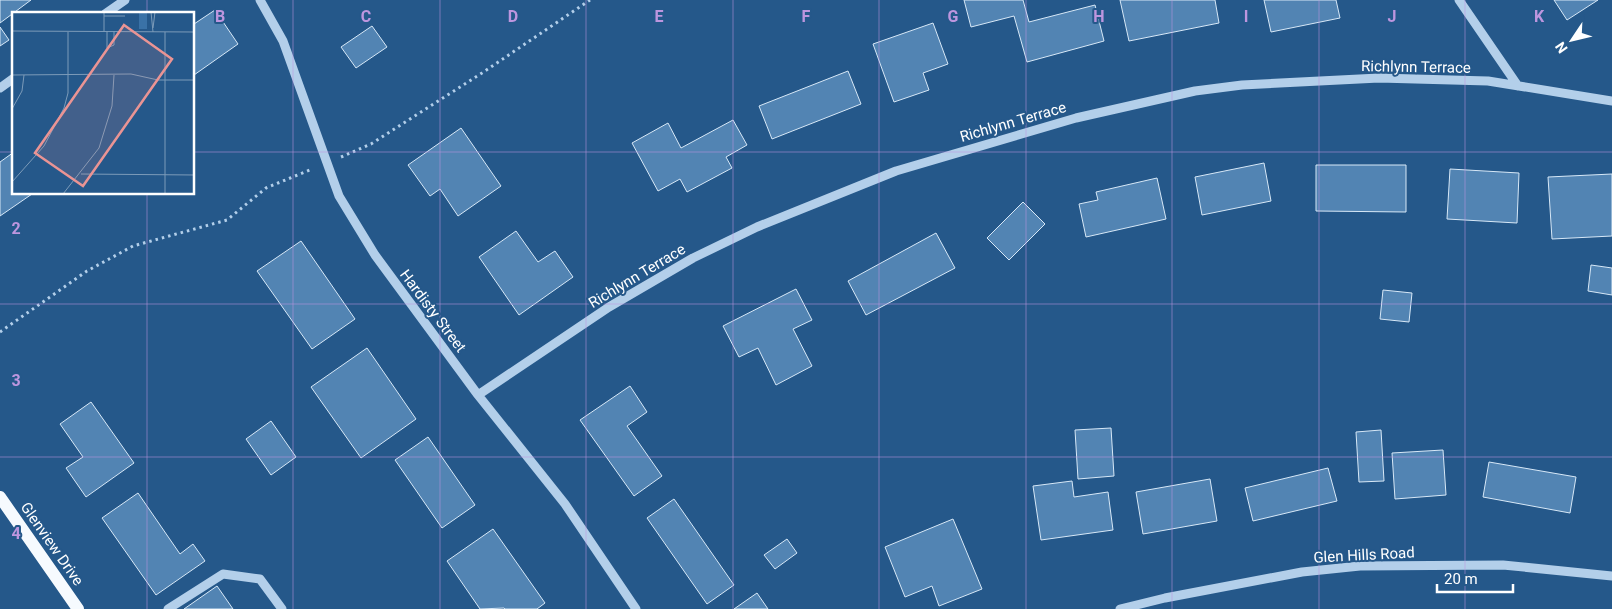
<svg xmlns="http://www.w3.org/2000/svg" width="1612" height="609" font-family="Roboto,sans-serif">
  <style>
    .building { fill: #5284b3; stroke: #d7e8f7 }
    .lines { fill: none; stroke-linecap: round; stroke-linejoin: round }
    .path { stroke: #b3cfea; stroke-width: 3; stroke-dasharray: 2.5 4; stroke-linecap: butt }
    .minor { stroke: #b3cfea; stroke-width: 9 }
    .major { stroke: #f6fafe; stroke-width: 12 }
    .grid { fill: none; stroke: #bd96df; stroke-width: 1; stroke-opacity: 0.55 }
    .labels { text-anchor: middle; stroke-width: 4; stroke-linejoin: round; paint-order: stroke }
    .street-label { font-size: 15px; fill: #fff; stroke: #25588a }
    .inset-road { fill: none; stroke: #7c9bb9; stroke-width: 1 }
    .view { fill: #ea9494; fill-opacity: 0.15; stroke: #ea9494; stroke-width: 2.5 }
    .inset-edge { fill: none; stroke: #fff; stroke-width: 2.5 }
    .grid-label { font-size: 16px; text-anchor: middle; font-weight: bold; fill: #bd96df; stroke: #25588a; stroke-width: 4; stroke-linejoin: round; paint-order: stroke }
  </style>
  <rect width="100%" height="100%" fill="#25588a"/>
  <!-- building -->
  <path class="building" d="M 0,0 L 31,0 L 0,23 Z
    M 964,0 L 1023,0 L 1029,22 L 1095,5 L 1104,41 L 1027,62 L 1014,16 L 971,27 Z
    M 1120,0 L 1215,0 L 1219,23 L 1129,41 Z
    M 1264,0 L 1336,0 L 1340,18 L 1271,32 Z
    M 1554,0 L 1598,0 L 1567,20 Z
    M 215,10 L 238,44 L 194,75 L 194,24 Z
    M 933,23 L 948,64 L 923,73 L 929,90 L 894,102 L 873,44 Z
    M 372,26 L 387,47 L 356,68 L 341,47 Z
    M 0,27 L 9,40 L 0,46 Z
    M 848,71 L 861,104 L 772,139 L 759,106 Z
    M 733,120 L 747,145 L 726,157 L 732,168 L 687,192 L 680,179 L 658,191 L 632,143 L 668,123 L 681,148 Z
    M 461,128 L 501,186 L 458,216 L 440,189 L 430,196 L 408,165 Z
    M 14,152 L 14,194 L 32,194 L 0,216 L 0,162 Z
    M 1264,163 L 1271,201 L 1202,215 L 1195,177 Z
    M 1316,165 L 1406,165 L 1406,212 L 1316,211 Z
    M 1450,169 L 1519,173 L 1517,223 L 1447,219 Z
    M 1612,174 L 1612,236 L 1552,239 L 1548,177 Z
    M 1157,178 L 1166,219 L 1086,237 L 1079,204 L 1098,200 L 1096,192 Z
    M 1023,202 L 1045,224 L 1009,260 L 987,238 Z
    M 516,231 L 538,262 L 555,251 L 573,277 L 519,315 L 479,257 Z
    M 936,233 L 955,268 L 866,315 L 848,281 Z
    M 301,241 L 355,319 L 312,349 L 257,271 Z
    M 1591,265 L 1612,268 L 1612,295 L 1588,291 Z
    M 796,289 L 812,320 L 793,329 L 812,366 L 776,385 L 758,348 L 739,357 L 723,326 Z
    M 1383,290 L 1412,293 L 1409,322 L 1380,319 Z
    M 367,348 L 416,419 L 361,458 L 311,387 Z
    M 630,386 L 647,412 L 627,426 L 662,476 L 634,496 L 580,420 Z
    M 91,402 L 134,463 L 86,497 L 66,468 L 83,457 L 60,424 Z
    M 271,421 L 296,457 L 271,475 L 246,439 Z
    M 1111,428 L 1114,476 L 1078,479 L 1075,430 Z
    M 1381,430 L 1384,481 L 1359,482 L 1356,432 Z
    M 428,437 L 475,505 L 442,528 L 395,460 Z
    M 1443,450 L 1446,495 L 1395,499 L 1392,453 Z
    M 1489,462 L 1576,477 L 1570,513 L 1483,497 Z
    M 1328,468 L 1337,501 L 1253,521 L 1245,488 Z
    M 1210,479 L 1217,521 L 1143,534 L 1136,492 Z
    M 1072,481 L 1074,497 L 1108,492 L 1113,530 L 1041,540 L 1033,486 Z
    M 138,493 L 180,554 L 193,544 L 205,561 L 156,595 L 102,518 Z
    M 674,499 L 734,585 L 707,604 L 647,518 Z
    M 953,519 L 982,589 L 939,606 L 932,586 L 905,597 L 885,547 Z
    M 493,529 L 545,603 L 537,609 L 505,609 L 504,608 L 480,609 L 447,561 Z
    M 787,539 L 797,553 L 775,569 L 764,555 Z
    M 217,586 L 233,609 L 184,609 Z
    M 757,593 L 768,609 L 734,609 Z"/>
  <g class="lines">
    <!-- path -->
    <path class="path" d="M 341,157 L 371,144 L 482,73 L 590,0
      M 0,332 L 87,271 L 133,246 L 227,220 L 266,188 L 312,169"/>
    <!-- minor -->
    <path class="minor" d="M 260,0 L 283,41 L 339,196 L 375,255 L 478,395 L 565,504 L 636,609
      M 1459,0 L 1518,86
      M 105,14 L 125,0
      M 0,88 L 14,78
      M 478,395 L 609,307 L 693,258 L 757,227 L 896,171 L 1076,118 L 1195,91 L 1242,85 L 1379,78 L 1488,81 L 1612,101
      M 168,609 L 223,574 L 260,579 L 282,609
      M 1120,609 L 1165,598 L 1302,572 L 1360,566 L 1503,565 L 1612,576"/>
    <!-- major -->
    <path class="major" d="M 0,497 L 78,609"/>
  </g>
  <!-- grid -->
  <path class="grid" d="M 147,0 L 147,14M 293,0 L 293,609M 440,0 L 440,609M 586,0 L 586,609M 733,0 L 733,609M 879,0 L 879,609M 1026,0 L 1026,609M 1172,0 L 1172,609M 1319,0 L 1319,609M 1465,0 L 1465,609M 0,152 L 14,152M 194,152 L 1612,152M 147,194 L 147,609M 0,304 L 1612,304M 0,457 L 1612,457"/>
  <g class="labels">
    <!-- street labels -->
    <g class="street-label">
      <text transform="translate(1416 67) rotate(1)" y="5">Richlynn Terrace</text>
      <text transform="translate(1013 122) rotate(-16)" y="5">Richlynn Terrace</text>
      <text transform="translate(637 276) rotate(-31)" y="5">Richlynn Terrace</text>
      <text transform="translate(433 311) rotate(53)" y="5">Hardisty Street</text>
      <text transform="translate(52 544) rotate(55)" y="5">Glenview Drive</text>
      <text transform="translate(1364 555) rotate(-3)" y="5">Glen Hills Road</text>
    </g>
  </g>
  <!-- overview -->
  <g transform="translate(12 12)">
    <rect width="182" height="182" fill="#25588a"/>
    <path d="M 127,0 L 135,0 L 135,17 L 127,17 Z" fill="#3a72a7"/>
    <path class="inset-road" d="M 139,0 L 141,20M 92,4 L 113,4M 141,16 L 143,0M 0,19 L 183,20M 92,19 L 92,0M 95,19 L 95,36 L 102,33 L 102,19M 0,63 L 119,62 L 146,68 L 183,68M 0,97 L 10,79 L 12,63M 69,162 L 183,163M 0,170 L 32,134 L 52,96 L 56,81 L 56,20M 51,182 L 87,136 L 100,94 L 102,63M 153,182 L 153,20"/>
    <path class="view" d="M 112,13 L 160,47 L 71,174 L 23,141 Z"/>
    <rect width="182" height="182" class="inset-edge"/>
  </g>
  <g class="grid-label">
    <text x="220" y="22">B</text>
    <text x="366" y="22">C</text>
    <text x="513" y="22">D</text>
    <text x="659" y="22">E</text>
    <text x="806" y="22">F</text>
    <text x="953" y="22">G</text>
    <text x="1099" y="22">H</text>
    <text x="1246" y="22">I</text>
    <text x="1392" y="22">J</text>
    <text x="1539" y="22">K</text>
    <text x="16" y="234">2</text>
    <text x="16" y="386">3</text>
    <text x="16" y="539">4</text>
  </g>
  <!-- north arrow -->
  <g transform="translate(1572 40) rotate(235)" stroke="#25588a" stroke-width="4" paint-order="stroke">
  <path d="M0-4L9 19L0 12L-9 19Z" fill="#ffffff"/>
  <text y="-8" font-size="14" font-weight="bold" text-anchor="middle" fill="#ffffff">N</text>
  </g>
  <!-- scale -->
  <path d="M1437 584v8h76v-8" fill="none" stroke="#ffffff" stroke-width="2.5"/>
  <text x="1444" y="584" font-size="15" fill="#ffffff" stroke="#25588a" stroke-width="4" paint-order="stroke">20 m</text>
</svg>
